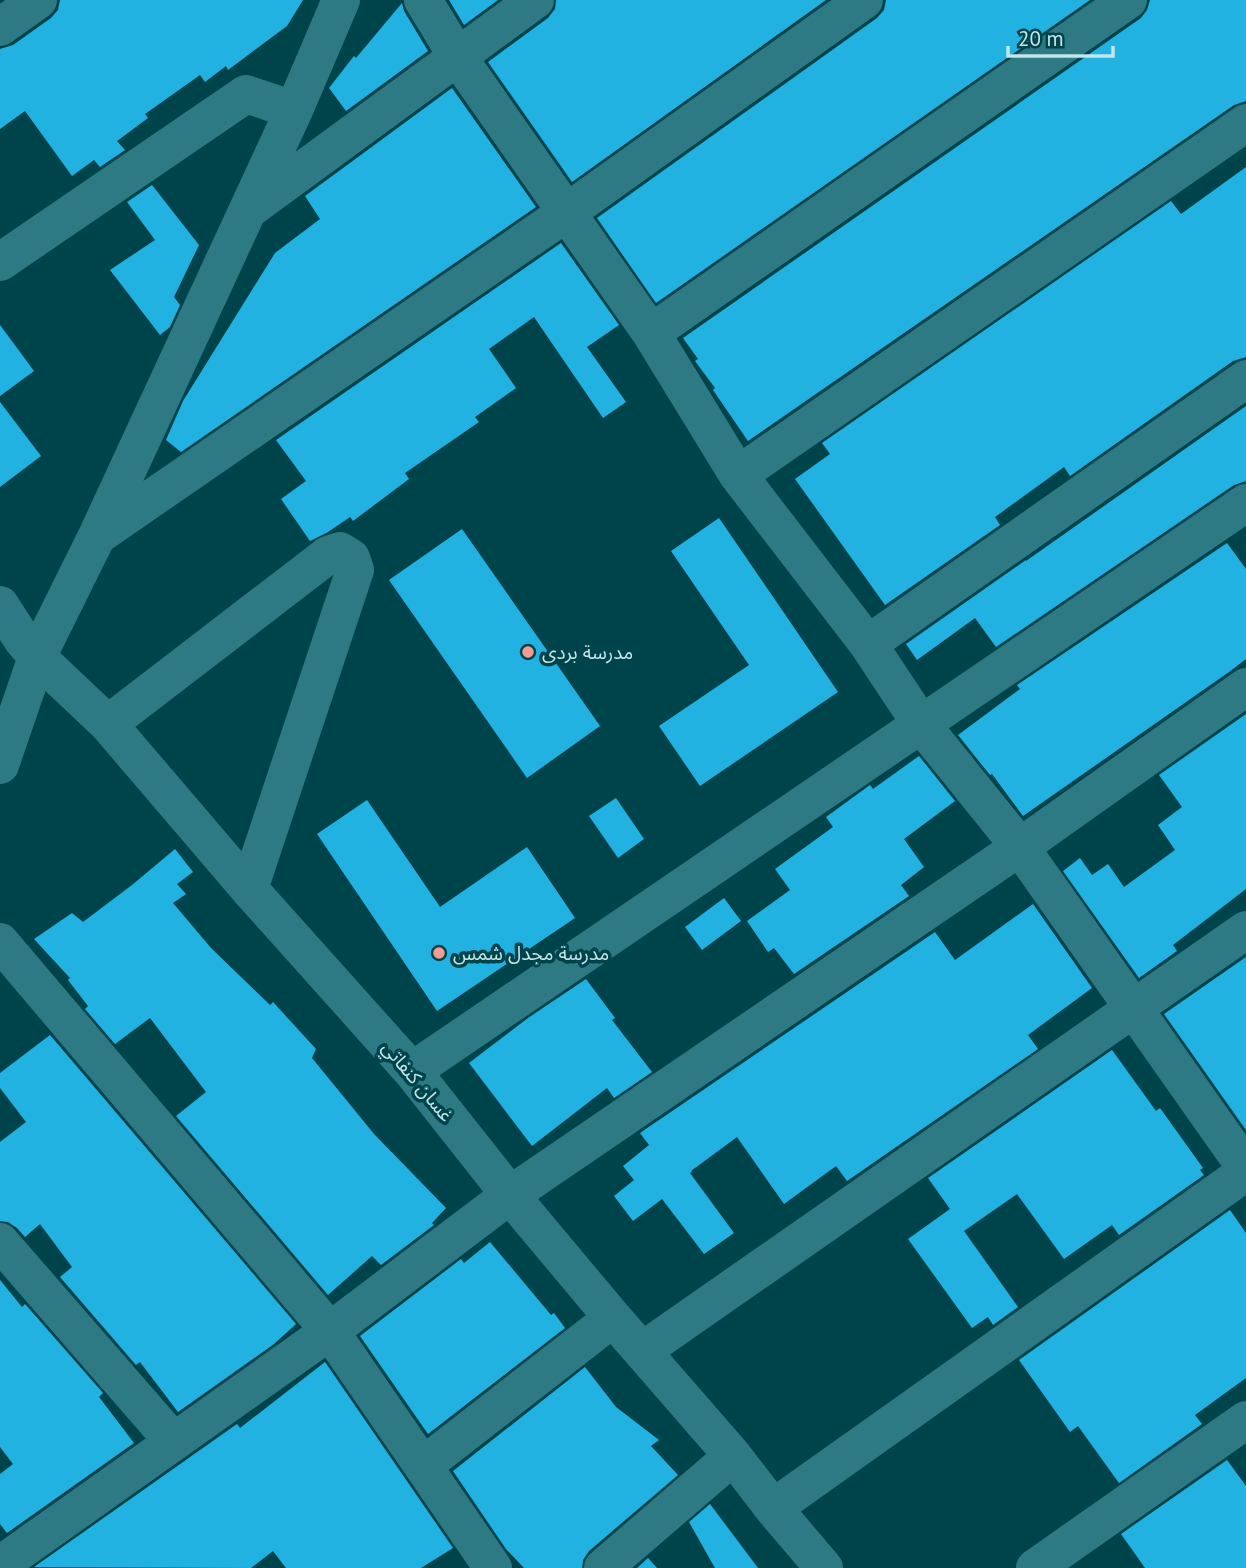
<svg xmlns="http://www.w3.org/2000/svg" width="1246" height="1568" font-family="'PT Sans','Noto Sans Arabic',sans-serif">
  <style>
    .building { fill: #22b2e1 }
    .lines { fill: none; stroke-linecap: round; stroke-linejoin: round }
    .minor { stroke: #2d7a84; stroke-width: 38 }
    .poi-dot { fill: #f59c92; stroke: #00444b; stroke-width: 2.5 }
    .labels { text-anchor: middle; stroke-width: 7; stroke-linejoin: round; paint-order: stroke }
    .poi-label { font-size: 19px; fill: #c3e6eb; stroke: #00444b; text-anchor: start }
    .street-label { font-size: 19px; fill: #c3e6eb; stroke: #00444b }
  </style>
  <rect width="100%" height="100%" fill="#00444b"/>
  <!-- building -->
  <path class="building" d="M 60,0 L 303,0 L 287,26 L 228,70 L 226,66 L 205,82 L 200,75 L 145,114 L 148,118 L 117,141 L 125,150 L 100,167 L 94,160 L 72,176 L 25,111 L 0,129 L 0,49 L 13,45 L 51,18 L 58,10 Z
    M 449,0 L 498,0 L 464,25 Z
    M 556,0 L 826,0 L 572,182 L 488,62 L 548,18 L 555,9 Z
    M 886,0 L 1090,0 L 656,303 L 597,218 L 877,18 L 884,10 Z
    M 1150,0 L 1246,0 L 1246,101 L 1234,105 L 748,441 L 713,390 L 715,388 L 695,361 L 698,359 L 683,338 L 1141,18 L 1147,10 Z
    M 402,3 L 404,11 L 428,51 L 346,111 L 329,88 L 354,56 L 356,58 Z
    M 452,88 L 536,207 L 181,452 L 166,440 L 183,401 L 275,253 L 320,219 L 305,196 Z
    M 1246,167 L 1246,357 L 1233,361 L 1070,476 L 1064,467 L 995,517 L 1000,525 L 885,605 L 795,479 L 830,454 L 822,443 L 1171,201 L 1181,214 Z
    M 152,185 L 199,245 L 174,297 L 180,305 L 170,327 L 160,335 L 110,270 L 155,240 L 127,202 Z
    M 561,243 L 619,325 L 587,347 L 626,402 L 603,418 L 534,317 L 489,349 L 516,388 L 475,417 L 479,422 L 405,473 L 409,479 L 353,521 L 350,517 L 328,532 L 310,541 L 281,499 L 306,481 L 276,440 Z
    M 0,325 L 34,371 L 0,396 Z
    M 0,402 L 41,456 L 0,487 Z
    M 1246,406 L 1246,481 L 1234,485 L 996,647 L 975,618 L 917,660 L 906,644 L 1026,560 L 1026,561 Z
    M 719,518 L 838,692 L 700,786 L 659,726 L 749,665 L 671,551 Z
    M 462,529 L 600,726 L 527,778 L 389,580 Z
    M 1227,543 L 1246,569 L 1246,659 L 1229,672 L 1023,816 L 992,774 L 990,775 L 958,735 L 1020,689 L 1017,685 Z
    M 1246,714 L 1246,889 L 1173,945 L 1177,951 L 1139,978 L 1063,871 L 1080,858 L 1092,875 L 1108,864 L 1124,887 L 1175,850 L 1158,825 L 1182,807 L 1159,775 Z
    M 919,756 L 955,801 L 904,839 L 924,867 L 901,885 L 909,896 L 794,974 L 774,948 L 768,952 L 747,921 L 790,890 L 775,869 L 833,827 L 826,817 L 870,785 L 873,789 Z
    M 616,798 L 644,839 L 618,858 L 589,816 Z
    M 367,800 L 440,907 L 527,847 L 575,918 L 437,1011 L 317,834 Z
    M 175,849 L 193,872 L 177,884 L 186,894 L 173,903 L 211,948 L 270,1005 L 273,1002 L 316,1049 L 312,1058 L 374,1134 L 446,1208 L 432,1223 L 434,1225 L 381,1265 L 372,1256 L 328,1295 L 176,1116 L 206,1092 L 150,1018 L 115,1044 L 85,1009 L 88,1006 L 68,980 L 70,978 L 34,939 L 72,913 L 83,922 L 132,885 Z
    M 724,898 L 741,921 L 702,950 L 685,927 Z
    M 1033,904 L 1092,988 L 1028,1035 L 1038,1049 L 847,1181 L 836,1166 L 784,1204 L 737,1137 L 691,1171 L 692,1172 L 690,1173 L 734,1233 L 704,1254 L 662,1199 L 633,1221 L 614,1196 L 634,1180 L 623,1166 L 649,1145 L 640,1133 L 935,932 L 955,960 Z
    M 1246,957 L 1246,1130 L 1164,1014 Z
    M 586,979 L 615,1018 L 612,1020 L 652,1072 L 614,1098 L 607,1088 L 532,1146 L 469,1063 L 528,1018 Z
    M 50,1035 L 296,1324 L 274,1344 L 178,1412 L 140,1362 L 136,1365 L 60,1277 L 72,1267 L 40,1224 L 25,1237 L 17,1228 L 8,1222 L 0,1221 L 0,1142 L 26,1122 L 0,1088 L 0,1073 Z
    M 1112,1050 L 1156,1111 L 1160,1108 L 1203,1168 L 1200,1170 L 1204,1175 L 1119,1235 L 1112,1225 L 1064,1259 L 1017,1194 L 964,1231 L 1018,1307 L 993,1325 L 988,1317 L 972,1328 L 908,1239 L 950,1209 L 928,1178 Z
    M 1230,1210 L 1246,1233 L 1246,1378 L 1195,1415 L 1202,1424 L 1119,1483 L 1078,1426 L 1070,1432 L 1019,1360 Z
    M 490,1242 L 551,1315 L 554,1313 L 565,1328 L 428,1434 L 360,1336 L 461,1259 L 464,1263 Z
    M 0,1280 L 22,1307 L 25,1304 L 103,1393 L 99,1397 L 134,1443 L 7,1533 L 0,1524 L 0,1474 L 13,1464 L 0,1447 Z
    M 325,1362 L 453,1548 L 421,1568 L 286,1568 L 273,1551 L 251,1568 L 34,1567 L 237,1424 L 240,1428 Z
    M 585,1367 L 616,1407 L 659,1440 L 651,1446 L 678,1475 L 589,1551 L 583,1560 L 582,1568 L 524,1568 L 506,1549 L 453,1471 Z
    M 1227,1460 L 1246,1486 L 1246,1568 L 1145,1568 L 1121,1534 Z
    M 710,1504 L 758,1568 L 715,1568 L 689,1522 Z
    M 648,1558 L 657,1568 L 637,1568 Z"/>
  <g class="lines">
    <!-- minor -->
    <path class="minor" d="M 423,0 L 457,56 L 651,333 L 738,475 L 868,644 L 921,724 L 1020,847 L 1246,1168
      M 0,27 L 38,0
      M 251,208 L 535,0
      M 0,262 L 246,94 L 294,110
      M 651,333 L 1128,0
      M 738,475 L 1246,123
      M 97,536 L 566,213 L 864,0
      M 0,605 L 22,639 L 37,657 L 108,724 L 249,889 L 412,1071 L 510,1195 L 613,1318 L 733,1456 L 773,1508 L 824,1568
      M 868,644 L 1246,379
      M 108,724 L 328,555 L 340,551 L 351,558 L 355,570 L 249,889
      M 0,765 L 37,657 L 97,536 L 294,110 L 341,0
      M 0,942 L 330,1331 L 493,1568
      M 412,1071 L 1246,503
      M 0,1242 L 174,1442
      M 642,1351 L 1246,930
      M 424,1465 L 613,1318
      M 773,1508 L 1246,1172
      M 0,1565 L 330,1331 L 510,1195 L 1020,847 L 1246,687
      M 603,1568 L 733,1456
      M 1035,1568 L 1246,1420"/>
  </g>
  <!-- markers -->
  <g class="poi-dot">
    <circle cx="528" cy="652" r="7"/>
    <circle cx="439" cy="953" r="7"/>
  </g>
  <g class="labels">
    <!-- poi labels -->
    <g class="poi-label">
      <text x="542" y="659">مدرسة بردى</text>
      <text x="453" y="960">مدرسة مجدل شمس</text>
    </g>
    <!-- street labels -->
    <g class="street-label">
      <text transform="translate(418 1081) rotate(50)" y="7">غسان كنفاتي</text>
    </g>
  </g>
  <!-- scale -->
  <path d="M1008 46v10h105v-10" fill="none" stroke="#c3e6eb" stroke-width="3.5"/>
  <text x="1018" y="46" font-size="21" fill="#c3e6eb" stroke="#00444b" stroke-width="5" paint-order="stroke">20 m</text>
</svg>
